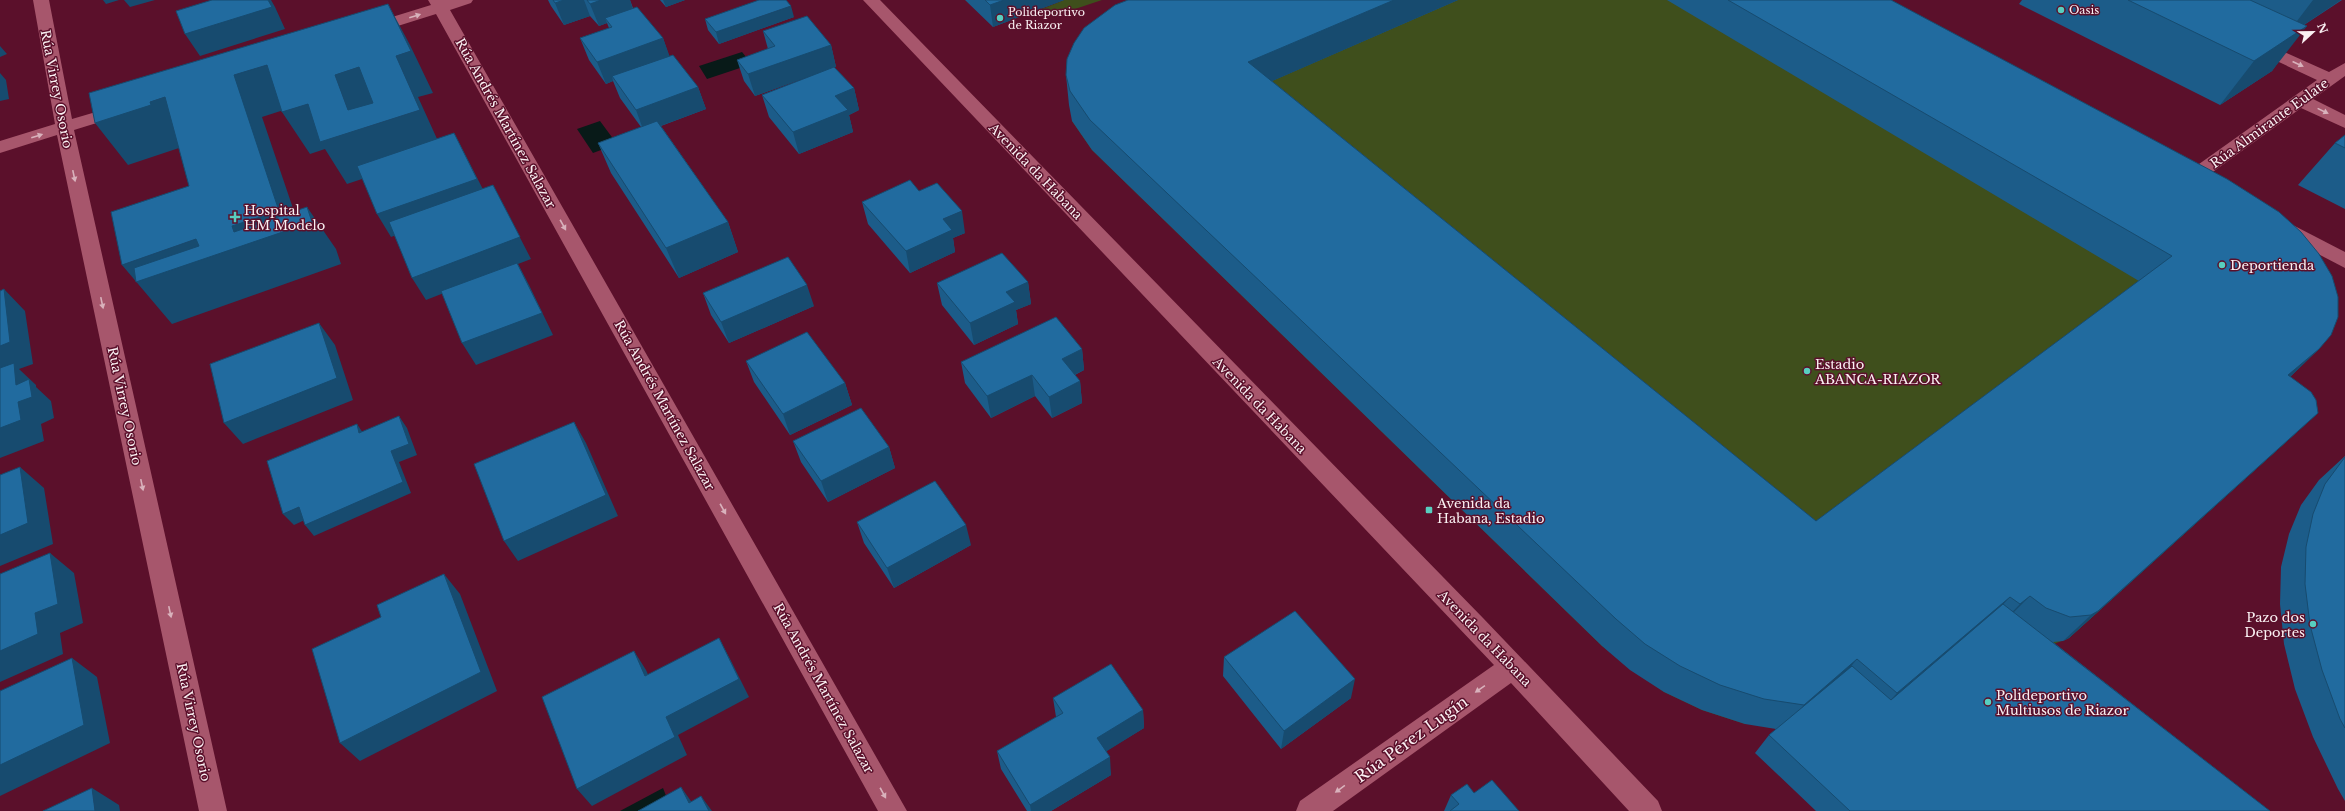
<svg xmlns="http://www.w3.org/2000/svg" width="2345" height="811" font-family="'Libre Baskerville',serif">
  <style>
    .green { fill: #3f4f1c }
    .water { fill: #081a18 }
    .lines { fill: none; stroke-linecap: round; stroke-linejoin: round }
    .street { fill: #a7566c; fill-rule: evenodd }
    .secondary { fill: #a7566c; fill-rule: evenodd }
    .wall { fill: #1c5c89 }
    .shaded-wall { fill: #174b6f }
    .building { fill: #216b9f; stroke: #174b6f; fill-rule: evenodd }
    .oneway { fill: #d9b2bc }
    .poi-dot { fill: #58cebf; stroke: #5b102b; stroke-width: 1.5 }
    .labels { text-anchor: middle; stroke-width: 3; stroke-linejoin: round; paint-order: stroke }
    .far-poi-label { font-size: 11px; fill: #faf0f2; stroke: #5b102b; text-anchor: start }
    .street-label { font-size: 13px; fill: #faf0f2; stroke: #5b102b }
    .poi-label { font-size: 13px; fill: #faf0f2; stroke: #5b102b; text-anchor: start }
    .near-street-label { font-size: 16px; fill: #faf0f2; stroke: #5b102b }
  </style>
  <rect width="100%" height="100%" fill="#5b102b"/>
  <!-- green -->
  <path class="green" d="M 1064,0 L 1102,0 L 1054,16 L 1042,9 Z
    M 1201,0 L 1822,0 L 2289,378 L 2286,442 L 2069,638 L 2054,644 L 2043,643 L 1745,724 L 1702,710 L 1664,692 L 1602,646 L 1092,150 L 1072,121 Z"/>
  <!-- water -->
  <path class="water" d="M 742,52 L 752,64 L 707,79 L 699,66 Z
    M 600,121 L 617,144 L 593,153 L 577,129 Z
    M 663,788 L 670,806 L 660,811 L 620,811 Z"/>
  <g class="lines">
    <!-- street -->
    <path class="street" d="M 33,0 L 49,0 L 72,119 L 123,104 L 129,105 L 132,109 L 129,113 L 74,130 L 227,811 L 199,811 L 57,135 L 0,153 L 0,141 L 55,124 Z
      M 428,0 L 473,0 L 471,3 L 450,10 L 907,811 L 878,811 L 436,14 L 369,35 L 363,34 L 361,30 L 363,26 L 431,5 Z
      M 863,0 L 880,0 L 1483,618 L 1658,801 L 1662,811 L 1629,811 L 1511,683 L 1333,811 L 1296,811 L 1300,801 L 1494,665 Z
      M 2255,39 L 2329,72 L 2345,63 L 2345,76 L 2313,99 L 2345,115 L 2345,128 L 2301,108 L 2199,182 L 2192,184 L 2185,182 L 2183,178 L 2185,174 L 2317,80 L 2249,48 L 2247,44 L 2249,40 Z"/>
    <!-- secondary -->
    <path class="secondary" d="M 2283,220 L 2345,252 L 2345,268 L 2276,232 L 2273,227 L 2276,222 Z"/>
  </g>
  <!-- wall -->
  <path class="wall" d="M 548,0 L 630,0 L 633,8 L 663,38 L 669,56 L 698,87 L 706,109 L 661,126 L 728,222 L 738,252 L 679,278 L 611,173 L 598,143 L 641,127 L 620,98 L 613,81 L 606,84 L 589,60 L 580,38 L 609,28 L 607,23 L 599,26 L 590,16 L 564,25 L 551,6 Z
    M 660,0 L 685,0 L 666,7 Z
    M 965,0 L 1064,0 L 993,27 Z
    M 1128,0 L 1458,0 L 1272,81 L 1816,521 L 2139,281 L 1667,0 L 1891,0 L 2319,349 L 2290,377 L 2318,413 L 2286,442 L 2069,638 L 2063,641 L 2053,642 L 2270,811 L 1816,811 L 1755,753 L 1769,735 L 1776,729 L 1745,724 L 1702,710 L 1664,692 L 1630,670 L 1602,646 L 1092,150 L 1072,121 L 1069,105 L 1066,75 Z
    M 2022,0 L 2342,0 L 2304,25 L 2272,71 L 2220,105 L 2019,4 Z
    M 794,17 L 719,44 L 708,30 L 705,19 Z
    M 763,31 L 831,45 L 836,67 L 834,67 L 854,88 L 859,110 L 849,115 L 853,132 L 799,154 L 769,117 L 762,95 L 831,68 L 755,96 L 744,81 L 737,60 L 768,49 Z
    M 2345,135 L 2345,209 L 2298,185 L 2335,143 Z
    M 862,202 L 965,233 L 953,238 L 955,252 L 910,273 L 868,224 Z
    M 1028,282 L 1031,304 L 1016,310 L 1018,324 L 974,345 L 942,305 L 937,283 Z
    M 703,293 L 814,306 L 729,343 L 711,315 Z
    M 1082,349 L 1084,370 L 1075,375 L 1080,381 L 1082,403 L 1052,418 L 1035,396 L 991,418 L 965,383 L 961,362 Z
    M 746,361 L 845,383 L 852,405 L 790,435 L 754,382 Z
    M 793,441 L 889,447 L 895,468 L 828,502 L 801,462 Z
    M 2345,456 L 2345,801 L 2338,789 L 2313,737 L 2295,689 L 2284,644 L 2280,604 L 2281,567 L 2289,534 L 2301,505 L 2319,480 Z
    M 857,522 L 971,545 L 894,588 L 864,543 Z
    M 1224,657 L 1351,698 L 1281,749 L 1223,676 Z
    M 1053,698 L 1143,710 L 1144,728 L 1106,751 L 1111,775 L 1051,811 L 1027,811 L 1001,769 L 997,751 L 1056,717 Z
    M 1474,793 L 1519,811 L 1444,811 L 1451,795 Z"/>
  <!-- shaded-wall -->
  <path class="shaded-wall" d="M 103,0 L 119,0 L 106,4 Z
    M 124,0 L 155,0 L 130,7 Z
    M 268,0 L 271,0 L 275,7 L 285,29 L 200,56 L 185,34 Z
    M 564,0 L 584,0 L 590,16 L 564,25 L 555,3 Z
    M 601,0 L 630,0 L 634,13 L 605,18 L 607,23 L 599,26 L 590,4 Z
    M 663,0 L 685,0 L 666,7 Z
    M 1004,0 L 1064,0 L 993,27 L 990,5 Z
    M 1394,0 L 1458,0 L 1247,92 L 1248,62 Z
    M 2313,0 L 2341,0 L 2284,38 Z
    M 388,4 L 410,45 L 433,93 L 418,97 L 443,152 L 347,184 L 325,149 L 310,154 L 282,112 L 308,104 L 329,139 L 360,129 L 348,110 L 335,75 L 359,67 L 383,109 L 360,117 L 364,128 L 420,110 L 396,56 L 411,51 Z
    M 791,6 L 794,17 L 719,44 L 716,32 Z
    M 2307,26 L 2272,71 L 2220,105 L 2254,61 Z
    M 663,38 L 671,60 L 612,76 L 613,81 L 606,84 L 597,62 Z
    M 831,45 L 836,67 L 755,96 L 748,74 Z
    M 0,46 L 7,54 L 0,57 Z
    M 267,65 L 293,107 L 262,117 L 299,226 L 307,207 L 336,249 L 341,264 L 172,324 L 122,265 L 196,239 L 234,232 L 232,226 L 234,75 Z
    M 0,73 L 6,80 L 9,99 L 0,101 Z
    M 698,87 L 706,109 L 644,132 L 636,110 Z
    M 854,88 L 859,110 L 849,115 L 853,132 L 799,154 L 793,132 L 835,96 Z
    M 165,97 L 182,147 L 128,165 L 95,123 L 150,102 Z
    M 454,133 L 489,201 L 391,237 L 377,214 Z
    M 493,185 L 531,259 L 518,264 L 529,285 L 553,335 L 476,365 L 462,343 L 518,264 L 426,300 L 412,278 Z
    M 962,211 L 965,233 L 953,238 L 955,252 L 910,273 L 906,251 L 943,219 Z
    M 728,222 L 738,252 L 679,278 L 666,248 Z
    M 1028,282 L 1031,304 L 1016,310 L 1018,324 L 974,345 L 970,323 L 1006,292 Z
    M 807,285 L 814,306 L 729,343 L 721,322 Z
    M 4,289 L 25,311 L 33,364 L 19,369 L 36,385 L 36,387 L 51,401 L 54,418 L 41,424 L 44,441 L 0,458 L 0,346 Z
    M 319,323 L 335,345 L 353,400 L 243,444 L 224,423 Z
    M 1082,349 L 1084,370 L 1064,380 L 1062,359 Z
    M 2319,349 L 2289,378 L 2288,375 Z
    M 1032,375 L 1035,396 L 991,418 L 987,396 Z
    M 1080,381 L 1082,403 L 1052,418 L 1049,397 Z
    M 845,383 L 852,405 L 790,435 L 783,414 Z
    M 2318,413 L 2286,442 L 2069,638 L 2063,641 L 2091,615 Z
    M 399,416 L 407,428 L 417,455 L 399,462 L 411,493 L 314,536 L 305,525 L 391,451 Z
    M 574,422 L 586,443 L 618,516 L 518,561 L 504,541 Z
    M 357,424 L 365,436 L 359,433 Z
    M 889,447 L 895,468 L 828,502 L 821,481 Z
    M 20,467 L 44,488 L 53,544 L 0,566 L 0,535 Z
    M 299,507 L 309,518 L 294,525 L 283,514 Z
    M 966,525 L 971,545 L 894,588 L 887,568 Z
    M 50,553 L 74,573 L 83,623 L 60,633 L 63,654 L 0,682 L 0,651 L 35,613 Z
    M 444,574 L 460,594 L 497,691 L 360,761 L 340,743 Z
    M 2030,596 L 2003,623 L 1994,631 L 2020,604 Z
    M 2010,597 L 1985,624 L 1874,718 L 1897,693 Z
    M 719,638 L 729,657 L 749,697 L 678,735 L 687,755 L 592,806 L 577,789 L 666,717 Z
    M 634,651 L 646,670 L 657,695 L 645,676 Z
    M 72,658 L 97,677 L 110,743 L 0,796 L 0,765 Z
    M 1857,659 L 1836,685 L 1783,730 L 1804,705 Z
    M 1355,679 L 1351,698 L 1281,749 L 1284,731 Z
    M 1143,710 L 1144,728 L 1099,756 L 1097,738 Z
    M 1110,757 L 1111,775 L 1051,811 L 1031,811 L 1030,805 Z
    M 681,787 L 693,804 L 689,803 Z
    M 92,788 L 119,805 L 120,811 L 95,811 Z
    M 701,796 L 712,811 L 709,811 Z"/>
  <!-- building -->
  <path class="building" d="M 212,0 L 268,0 L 272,7 L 185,34 L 176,11 Z
    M 553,0 L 564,0 L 555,3 Z
    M 587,0 L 601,0 L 590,4 Z
    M 759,0 L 786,0 L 791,6 L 716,32 L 705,19 Z
    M 985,0 L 1004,0 L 990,5 Z
    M 1128,0 L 1394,0 L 1248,62 L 1816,521 L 2172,256 L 1728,0 L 1891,0 L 2227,179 L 2279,212 L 2301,232 L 2319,254 L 2332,276 L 2338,297 L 2338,317 L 2331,335 L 2319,349 L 2288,375 L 2311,392 L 2316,400 L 2318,413 L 2098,611 L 2091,615 L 2070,617 L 2046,608 L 2030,596 L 2020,604 L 2010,597 L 1897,693 L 1857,659 L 1804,705 L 1764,699 L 1720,685 L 1680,666 L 1645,644 L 1616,619 L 1090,120 L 1070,91 L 1066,75 L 1067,59 L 1074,43 L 1084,28 L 1115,5 Z
    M 2128,0 L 2250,0 L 2307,26 L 2254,61 Z
    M 388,4 L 411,51 L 396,56 L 420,110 L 320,142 L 308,104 L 282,112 L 267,65 L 234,75 L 279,211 L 232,226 L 234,232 L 307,207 L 312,222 L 136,282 L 134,268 L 199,246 L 196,239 L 122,265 L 111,212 L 189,186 L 165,97 L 150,102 L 151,105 L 95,123 L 89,93 ZM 359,67 L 373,103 L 348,110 L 335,75 Z
    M 637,7 L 663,38 L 597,62 L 580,38 L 612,27 L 605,18 Z
    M 807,16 L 831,45 L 748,74 L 737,60 L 775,46 L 763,31 Z
    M 673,55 L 698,87 L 636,110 L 612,76 Z
    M 834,67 L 854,88 L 835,96 L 848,110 L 793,132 L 762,95 Z
    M 657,121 L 728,222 L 666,248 L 598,143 Z
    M 454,133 L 477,179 L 377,214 L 357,166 Z
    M 2345,135 L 2345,148 L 2335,143 Z
    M 910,180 L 919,191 L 937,183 L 962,211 L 943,219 L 952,230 L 906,251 L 862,202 Z
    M 493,185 L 520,237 L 412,278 L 389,222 Z
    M 1002,253 L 1028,282 L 1006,292 L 1015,302 L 970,323 L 937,283 Z
    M 788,257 L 807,285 L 721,322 L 703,293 Z
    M 517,263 L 542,313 L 462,343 L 441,291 Z
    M 4,289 L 10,342 L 0,346 L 0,291 Z
    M 1056,317 L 1082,349 L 1062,359 L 1080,381 L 1049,397 L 1032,375 L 987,396 L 961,362 Z
    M 319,323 L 337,378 L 224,423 L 210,364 Z
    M 807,332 L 845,383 L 783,414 L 746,361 Z
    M 14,363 L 16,385 L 29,379 L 32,397 L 18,402 L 21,420 L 0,428 L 0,368 Z
    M 861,408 L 889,447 L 821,481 L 793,441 Z
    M 399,416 L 409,444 L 391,451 L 403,482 L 305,525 L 299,507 L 283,514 L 267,461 L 357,424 L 359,433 Z
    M 574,422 L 606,495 L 504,541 L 474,464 Z
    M 2345,457 L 2345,728 L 2340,719 L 2322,670 L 2310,625 L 2305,584 L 2306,547 L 2313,514 L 2325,484 Z
    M 20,467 L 28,523 L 0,535 L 0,475 Z
    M 935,481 L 966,525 L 887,568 L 857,522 Z
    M 50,553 L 58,604 L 35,613 L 38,634 L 0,651 L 0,574 Z
    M 444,574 L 481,672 L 340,743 L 312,649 L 381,617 L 377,605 Z
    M 2003,604 L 2270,811 L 1850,811 L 1769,735 L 1852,666 L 1891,700 Z
    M 1295,611 L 1355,679 L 1284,731 L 1224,657 Z
    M 719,638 L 739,679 L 666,717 L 675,737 L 577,789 L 542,697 L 634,651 L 645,676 Z
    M 72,658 L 84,725 L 0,765 L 0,691 Z
    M 1111,664 L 1143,710 L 1097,738 L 1110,757 L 1030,805 L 997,751 L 1063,713 L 1053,698 Z
    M 1492,780 L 1519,811 L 1450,811 L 1459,804 L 1451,795 L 1467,784 L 1474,793 Z
    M 681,787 L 689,803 L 701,796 L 709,811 L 638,811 Z
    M 92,788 L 95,811 L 43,811 Z"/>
  <!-- one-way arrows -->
  <defs><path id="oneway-solid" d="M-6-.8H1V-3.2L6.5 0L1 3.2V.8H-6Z"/></defs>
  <g class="oneway">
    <use href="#oneway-solid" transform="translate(415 16) rotate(-17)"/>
    <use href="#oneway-solid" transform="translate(2298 64) rotate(25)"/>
    <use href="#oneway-solid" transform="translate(2323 111) rotate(26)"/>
    <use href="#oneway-solid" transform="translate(37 136) rotate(-17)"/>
    <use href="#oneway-solid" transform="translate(74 176) rotate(78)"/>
    <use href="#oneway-solid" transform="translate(563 225) rotate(61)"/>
    <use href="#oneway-solid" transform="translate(102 303) rotate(78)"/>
    <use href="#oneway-solid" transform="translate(142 485) rotate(78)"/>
    <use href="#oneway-solid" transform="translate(723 509) rotate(61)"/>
    <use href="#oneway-solid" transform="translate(170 612) rotate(78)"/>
    <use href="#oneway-solid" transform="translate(1480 689) rotate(145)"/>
    <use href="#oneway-solid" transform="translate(1340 789) rotate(144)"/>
    <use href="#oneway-solid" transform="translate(883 793) rotate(61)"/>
  </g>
  <!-- markers -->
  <g class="poi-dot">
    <circle cx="2061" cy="10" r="4"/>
    <circle cx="1000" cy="18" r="4"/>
    <path d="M233 211h4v4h4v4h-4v4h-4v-4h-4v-4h4z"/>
    <circle cx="2222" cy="265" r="4"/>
    <circle cx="1807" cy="371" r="4"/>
    <rect x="1425" y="506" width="8" height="8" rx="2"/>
    <circle cx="2313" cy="624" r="4"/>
    <circle cx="1988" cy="702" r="4"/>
  </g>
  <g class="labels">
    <!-- far-poi labels -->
    <g class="far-poi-label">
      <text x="2069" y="14">Oasis</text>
      <text x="1008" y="16">Polideportivo<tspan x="1008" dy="13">de Riazor</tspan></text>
    </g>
    <!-- street labels -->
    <g class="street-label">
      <text transform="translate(57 89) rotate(79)" y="5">Rúa Virrey Osorio</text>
      <text transform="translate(506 123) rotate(61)" y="5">Rúa Andrés Martínez Salazar</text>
      <text transform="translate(2269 123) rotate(-36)" y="5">Rúa Almirante Eulate</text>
      <text transform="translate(1036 171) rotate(46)" y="5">Avenida da Habana</text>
      <text transform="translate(665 405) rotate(61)" y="5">Rúa Andrés Martínez Salazar</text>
      <text transform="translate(1260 405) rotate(46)" y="5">Avenida da Habana</text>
      <text transform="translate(125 406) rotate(78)" y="5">Rúa Virrey Osorio</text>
      <text transform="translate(1485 638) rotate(46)" y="5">Avenida da Habana</text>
      <text transform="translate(824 688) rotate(61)" y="5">Rúa Andrés Martínez Salazar</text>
      <text transform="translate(194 722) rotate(78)" y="5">Rúa Virrey Osorio</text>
    </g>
    <!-- poi labels -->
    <g class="poi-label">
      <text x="244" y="215">Hospital<tspan x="244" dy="15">HM Modelo</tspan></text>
      <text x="2230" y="270">Deportienda</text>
      <text x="1815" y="369">Estadio<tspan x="1815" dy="15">ABANCA-RIAZOR</tspan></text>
      <text x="1437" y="508">Avenida da<tspan x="1437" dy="15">Habana, Estadio</tspan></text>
      <text x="2305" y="622" text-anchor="end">Pazo dos<tspan x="2305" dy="15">Deportes</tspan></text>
      <text x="1996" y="700">Polideportivo<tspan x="1996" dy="15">Multiusos de Riazor</tspan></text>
    </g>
    <!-- near-street labels -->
    <g class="near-street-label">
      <text transform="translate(1411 739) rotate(-36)" y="6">Rúa Pérez Lugín</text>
    </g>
  </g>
  <!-- north arrow -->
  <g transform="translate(2313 32) rotate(68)" stroke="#5b102b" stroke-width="3" paint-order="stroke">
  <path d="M0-3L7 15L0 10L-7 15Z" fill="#faf0f2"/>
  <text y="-6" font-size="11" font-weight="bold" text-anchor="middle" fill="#faf0f2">N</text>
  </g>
</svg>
